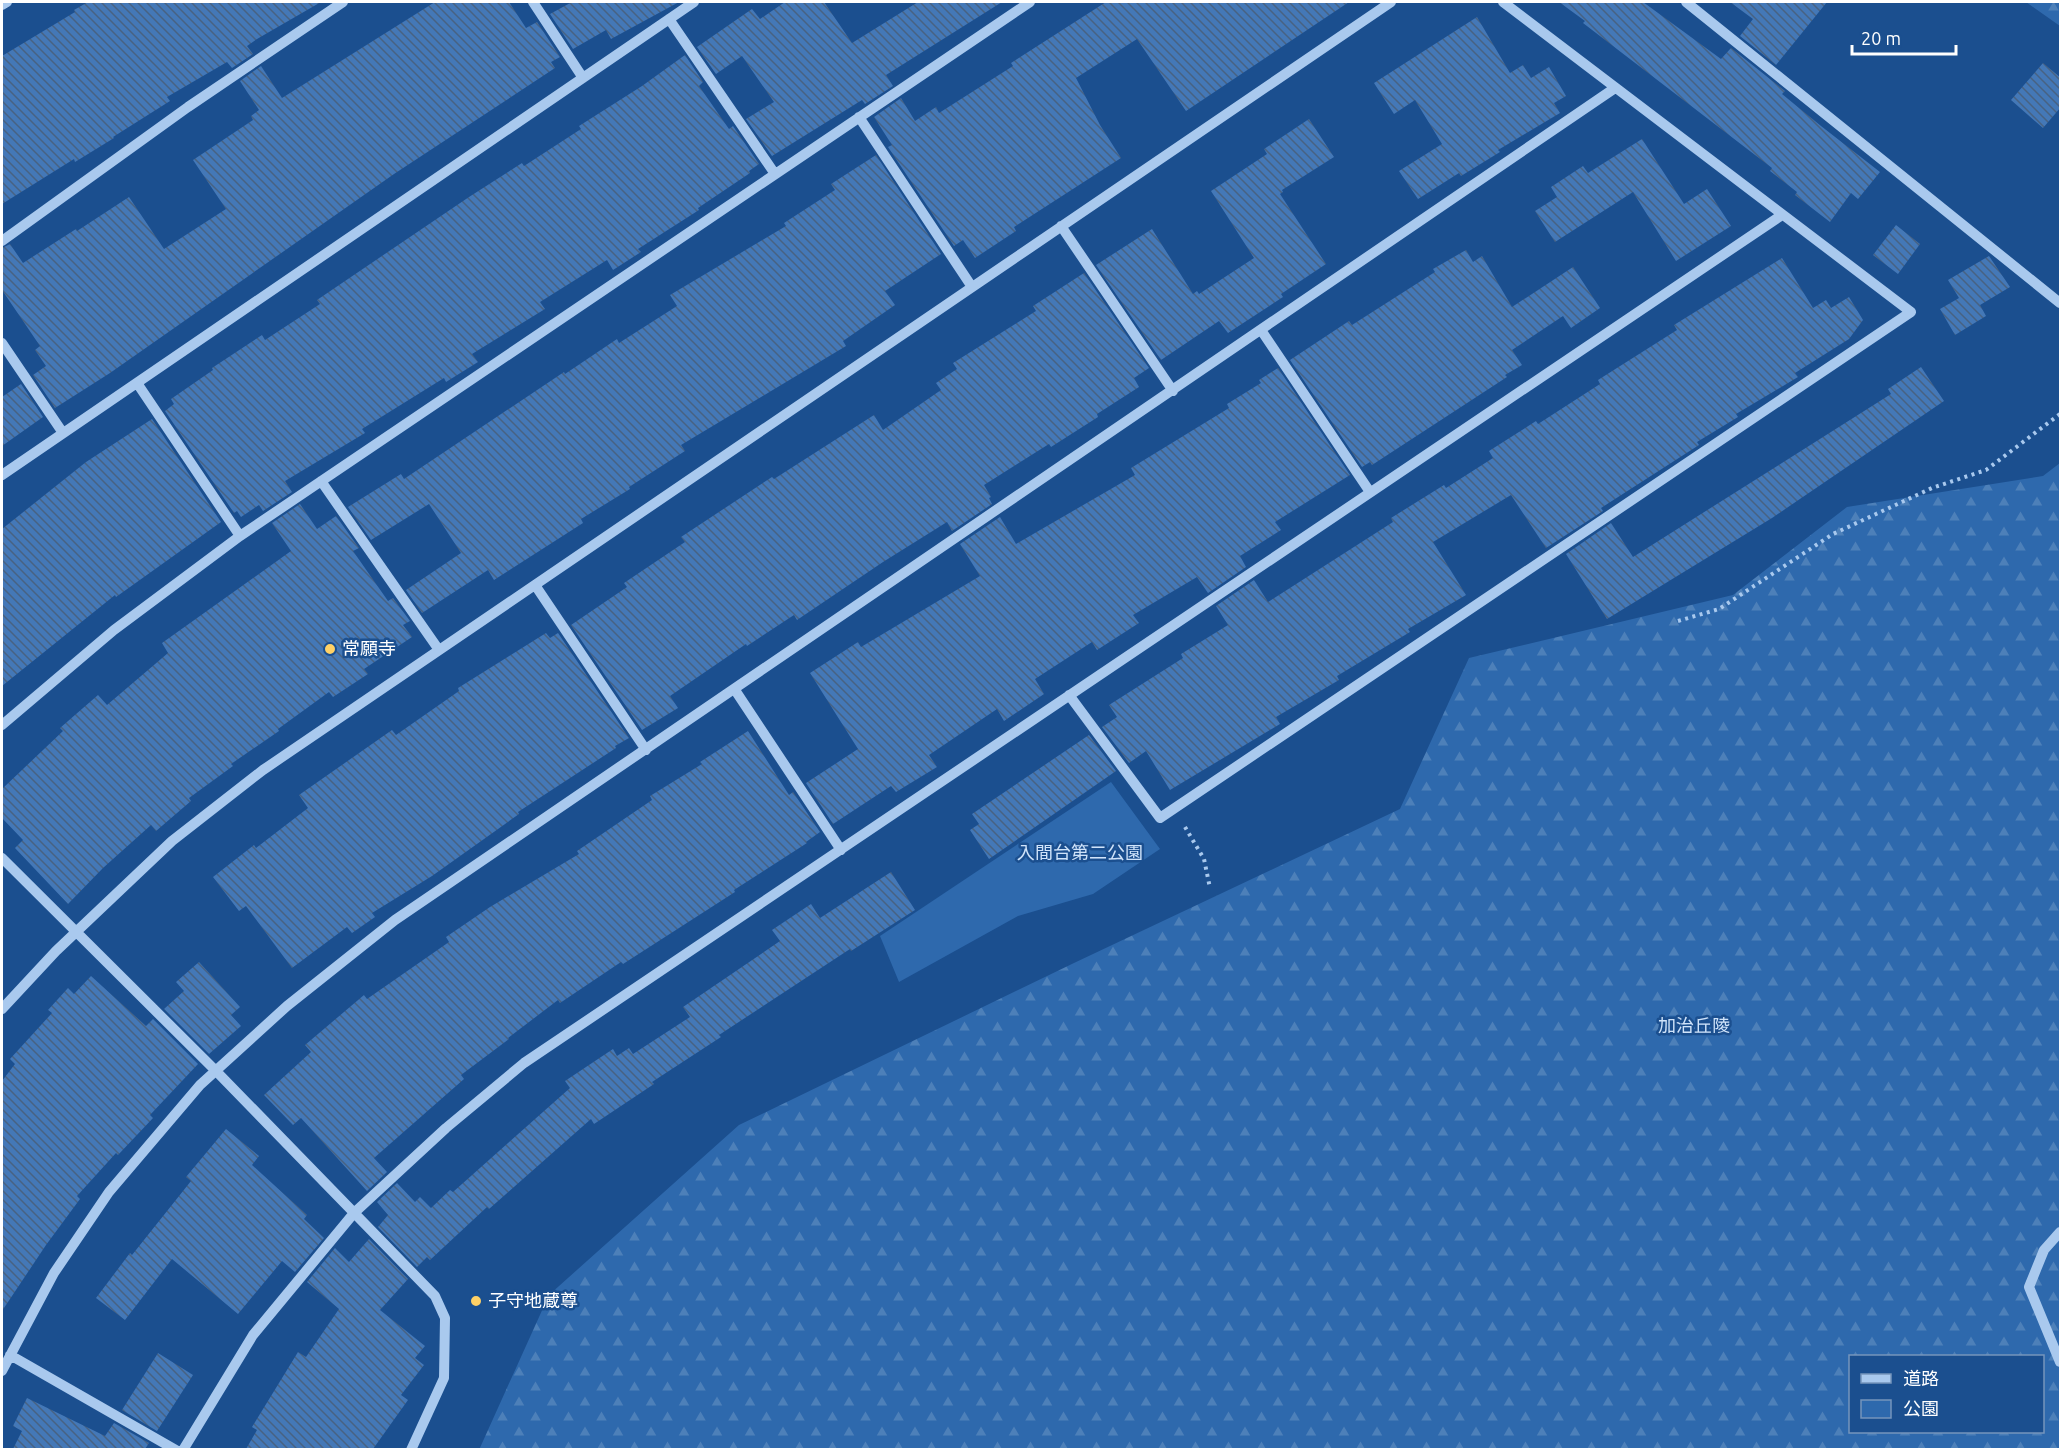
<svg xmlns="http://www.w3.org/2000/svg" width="2062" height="1451" font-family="Ubuntu,'Noto Sans JP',sans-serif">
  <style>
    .forest { fill: url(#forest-firs); fill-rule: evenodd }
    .park { fill: #2e69ad }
    .building { fill: url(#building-back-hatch) }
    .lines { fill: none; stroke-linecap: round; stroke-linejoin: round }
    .path { stroke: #a9c9ee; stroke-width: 4; stroke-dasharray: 3 4.5; stroke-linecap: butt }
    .minor { stroke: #a9c9ee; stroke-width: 10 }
    .poi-dot { fill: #ffd166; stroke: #1b4f8f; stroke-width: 2 }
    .labels { text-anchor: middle; stroke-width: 5; stroke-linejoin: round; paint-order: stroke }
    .poi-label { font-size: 18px; fill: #fff; stroke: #1b4f8f; text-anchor: start }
    .park-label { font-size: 18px; fill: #cfe3fa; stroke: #1b4f8f }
  </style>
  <defs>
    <pattern id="forest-firs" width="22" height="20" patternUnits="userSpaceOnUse" patternTransform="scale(1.5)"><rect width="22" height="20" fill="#2e69ad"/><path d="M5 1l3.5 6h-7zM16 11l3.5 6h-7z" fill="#4d80b9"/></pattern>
    <pattern id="building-back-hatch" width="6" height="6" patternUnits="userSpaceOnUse" patternTransform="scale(1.5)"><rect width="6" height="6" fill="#4478b7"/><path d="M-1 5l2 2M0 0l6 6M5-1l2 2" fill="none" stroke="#486282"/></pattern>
  </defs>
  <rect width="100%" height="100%" fill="#1b4f8f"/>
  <!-- forest -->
  <path class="forest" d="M 2026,2 L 2060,2 L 2060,26 Z
    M 2060,463 L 2060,1449 L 479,1450 L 549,1295 L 739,1125 L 1074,963 L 1400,809 L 1469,658 L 1733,595 L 1847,507 L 2043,476 ZM 1850,1356 L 2042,1356 L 2042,1432 L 1850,1432 Z"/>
  <!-- park -->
  <path class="park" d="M 1111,782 L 1160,849 L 1093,894 L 1018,916 L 899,982 L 880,936 Z"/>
  <!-- building -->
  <path class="building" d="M 88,2 L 321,2 L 257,39 L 247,46 L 253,54 L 232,68 L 227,62 L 167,97 L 170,101 L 113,137 L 114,138 L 75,162 L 74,159 L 2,204 L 2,56 L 75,12 L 74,10 Z
    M 435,2 L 509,2 L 526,28 L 537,22 L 560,57 L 551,62 L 555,68 L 394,174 L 110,373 L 55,408 L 33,375 L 46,366 L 35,350 L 40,346 L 2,290 L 2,248 L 10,244 L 23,263 L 76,229 L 77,231 L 129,197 L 164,249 L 226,209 L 193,160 L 253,120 L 251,116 L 259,110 L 240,81 L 261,66 L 282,98 Z
    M 572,2 L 679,2 L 611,39 L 606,30 L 573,49 L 550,14 Z
    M 785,2 L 824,2 L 852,43 L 918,2 L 1002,2 L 886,75 L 893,86 L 865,104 L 862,100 L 772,156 L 746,119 L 774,102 L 742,56 L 716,74 L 697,47 L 752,9 L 760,19 Z
    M 1106,2 L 1349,2 L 1186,111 L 1137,39 L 1076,78 L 1100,125 L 1121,158 L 1014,227 L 1016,231 L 975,258 L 963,240 L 954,246 L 888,147 L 892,145 L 874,117 L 901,98 L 915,121 L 936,107 L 939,113 L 1013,66 L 1011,63 Z
    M 1559,2 L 1643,2 L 1721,59 L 1731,48 L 1785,91 L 1782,94 L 1821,126 L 1880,172 L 1858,199 L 1851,193 L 1830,222 L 1795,195 L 1797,192 L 1770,171 L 1772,168 L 1583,23 L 1585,21 Z
    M 1730,2 L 1827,2 L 1776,65 L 1740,36 L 1753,19 Z
    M 1477,17 L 1510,73 L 1523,65 L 1531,78 L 1549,67 L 1566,96 L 1554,103 L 1560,113 L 1498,150 L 1500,152 L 1461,176 L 1459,173 L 1418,199 L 1399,171 L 1442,144 L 1415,100 L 1394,114 L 1374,83 Z
    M 685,55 L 703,82 L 699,86 L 729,129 L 733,126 L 759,164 L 749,171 L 750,173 L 698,208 L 699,210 L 638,249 L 641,252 L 613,270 L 607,260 L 540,302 L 545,309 L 472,354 L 478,362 L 446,382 L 444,378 L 362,429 L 365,433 L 285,481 L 292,492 L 263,511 L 259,505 L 241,517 L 237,511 L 234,513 L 165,411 L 174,404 L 171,399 L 213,370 L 212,368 L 262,335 L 265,340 L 320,304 L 317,300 L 469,197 L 522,163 L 524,166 L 581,129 L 579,126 L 642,86 Z
    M 2043,63 L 2061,78 L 2061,107 L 2043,128 L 2011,100 Z
    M 1309,119 L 1334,157 L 1282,190 L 1283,192 L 1280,194 L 1326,264 L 1281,294 L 1283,297 L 1228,333 L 1219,321 L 1161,360 L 1096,265 L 1152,229 L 1193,294 L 1197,291 L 1199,294 L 1254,258 L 1211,191 L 1267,154 L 1264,149 Z
    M 1642,139 L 1684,204 L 1707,189 L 1731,226 L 1676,261 L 1633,192 L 1555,242 L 1535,211 L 1557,197 L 1551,187 L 1583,166 L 1588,173 Z
    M 876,155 L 941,254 L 885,291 L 895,305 L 843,341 L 846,346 L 681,445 L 685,451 L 629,487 L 630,489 L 581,519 L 583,523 L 494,580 L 488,570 L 422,613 L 406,590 L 461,553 L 429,504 L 371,540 L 348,507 L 401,474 L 404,479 L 564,372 L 565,374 L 617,339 L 619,343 L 677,306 L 670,295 L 786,226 L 784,223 L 835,190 L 831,184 Z
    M 1896,225 L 1920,244 L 1898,274 L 1873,255 Z
    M 1466,250 L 1473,262 L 1482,256 L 1512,307 L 1573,267 L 1600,308 L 1571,328 L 1563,316 L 1512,350 L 1522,365 L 1505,375 L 1507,377 L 1372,465 L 1370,462 L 1362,467 L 1290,360 L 1349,321 L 1352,325 L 1435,272 L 1433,269 Z
    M 1989,256 L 2010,287 L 1980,305 L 1986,316 L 1955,335 L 1940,309 L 1959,298 L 1948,280 Z
    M 1782,258 L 1813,308 L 1826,300 L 1831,308 L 1849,297 L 1863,320 L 1849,339 L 1795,373 L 1798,377 L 1736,414 L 1738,417 L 1697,442 L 1699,445 L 1601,508 L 1603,511 L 1546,548 L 1511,495 L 1433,542 L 1466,595 L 1408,629 L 1410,632 L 1337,676 L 1339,680 L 1276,717 L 1280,724 L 1170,790 L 1146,751 L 1129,763 L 1102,727 L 1117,717 L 1109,705 L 1183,658 L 1181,654 L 1228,625 L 1216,606 L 1254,580 L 1268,602 L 1393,522 L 1391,518 L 1444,485 L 1446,488 L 1493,458 L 1489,451 L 1536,421 L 1538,424 L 1600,384 L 1598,380 L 1677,330 L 1674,325 Z
    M 1084,273 L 1149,368 L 1134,378 L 1139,387 L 1097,414 L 1098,417 L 1051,447 L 1049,444 L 984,485 L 991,497 L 989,498 L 992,504 L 952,531 L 947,522 L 883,562 L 797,620 L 794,615 L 747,646 L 746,644 L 670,696 L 678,708 L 642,730 L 571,625 L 627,587 L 624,583 L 685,542 L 681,537 L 772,477 L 774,479 L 874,415 L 883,430 L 941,390 L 936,383 L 957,369 L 953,363 L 1036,311 L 1033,306 Z
    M 1921,367 L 1944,401 L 1772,518 L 1607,619 L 1566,554 L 1611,523 L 1633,557 L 1891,394 L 1888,389 Z
    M 1278,368 L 1350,475 L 1275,522 L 1281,530 L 1240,556 L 1246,567 L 1208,593 L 1197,577 L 1133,615 L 1139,623 L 1097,650 L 1092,642 L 1035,679 L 1044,694 L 1004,721 L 997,709 L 929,755 L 937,767 L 896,792 L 891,786 L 833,824 L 806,783 L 858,749 L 810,673 L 858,642 L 861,647 L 980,576 L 960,544 L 1000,517 L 1016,544 L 1135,475 L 1131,468 L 1229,408 L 1227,404 L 1261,383 L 1259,380 Z
    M 21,384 L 43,417 L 2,446 L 2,397 Z
    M 152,419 L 221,522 L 116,597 L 115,595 L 2,686 L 2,529 L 86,462 Z
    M 300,504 L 317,529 L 336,516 L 359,548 L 353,551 L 388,601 L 393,598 L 410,621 L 403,625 L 412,637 L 364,669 L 368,674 L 333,697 L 329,692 L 278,729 L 279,731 L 231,764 L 233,766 L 189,798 L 191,801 L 156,831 L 151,825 L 103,868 L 68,904 L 15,848 L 23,840 L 2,818 L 2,789 L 63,731 L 60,728 L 98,695 L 107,705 L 168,653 L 162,643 L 291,551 L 272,523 Z
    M 546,633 L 550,638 L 558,633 L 629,738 L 615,746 L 616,748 L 518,812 L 519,814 L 432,876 L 372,913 L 375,917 L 352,933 L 347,927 L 292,968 L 246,906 L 239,911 L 213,877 L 254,845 L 256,848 L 308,808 L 299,795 L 392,730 L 396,735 L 459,691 L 458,688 Z
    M 748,731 L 789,795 L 793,792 L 820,832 L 806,842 L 807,843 L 734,890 L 735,892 L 623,964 L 621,962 L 560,1003 L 558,1000 L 508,1038 L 509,1039 L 461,1075 L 464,1079 L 374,1158 L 387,1172 L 367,1191 L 301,1118 L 293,1125 L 264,1095 L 311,1052 L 305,1045 L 364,995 L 367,999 L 449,942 L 446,937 L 490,907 L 579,854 L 577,851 L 652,800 L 650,796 L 702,764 L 700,762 Z
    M 1089,735 L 1116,771 L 989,859 L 970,830 L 979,824 L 972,814 Z
    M 891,872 L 915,910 L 851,951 L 850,949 L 719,1035 L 721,1037 L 652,1082 L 654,1084 L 594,1124 L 591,1119 L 489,1209 L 487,1207 L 430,1260 L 427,1257 L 417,1267 L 378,1227 L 388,1215 L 377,1202 L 397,1183 L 415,1202 L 420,1197 L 431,1208 L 450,1190 L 453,1192 L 570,1088 L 565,1081 L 613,1049 L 617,1056 L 629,1048 L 633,1054 L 690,1017 L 683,1007 L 780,941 L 772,930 L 811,904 L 820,918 Z
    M 199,962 L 240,1007 L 231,1015 L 241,1026 L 209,1054 L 164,1009 L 184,991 L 176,982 Z
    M 91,976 L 146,1026 L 153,1019 L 198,1064 L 150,1115 L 153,1118 L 118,1155 L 116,1153 L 77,1196 L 80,1199 L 46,1245 L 2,1311 L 2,1081 L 15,1064 L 10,1059 L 52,1013 L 48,1010 L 68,988 L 74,994 Z
    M 226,1129 L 259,1156 L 252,1165 L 307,1215 L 304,1219 L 324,1238 L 295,1272 L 282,1261 L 238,1314 L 172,1259 L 125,1320 L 96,1298 L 130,1253 L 132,1255 L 191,1181 L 186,1177 Z
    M 369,1239 L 408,1279 L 380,1310 L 425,1346 L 415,1358 L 424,1365 L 401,1395 L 408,1400 L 373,1449 L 246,1449 L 257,1430 L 252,1427 L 298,1352 L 306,1357 L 339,1309 L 307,1282 L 335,1248 L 349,1262 Z
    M 158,1353 L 193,1375 L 157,1431 L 122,1410 Z
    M 27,1398 L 105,1436 L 114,1423 L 149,1443 L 145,1449 L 13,1449 L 22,1431 L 13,1426 Z"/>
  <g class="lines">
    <!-- path -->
    <path class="path" d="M 1678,621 L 1719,609 L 1833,534 L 1932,488 L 1986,470 L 2060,414
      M 1185,827 L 1204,859 L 1210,888"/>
    <!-- minor -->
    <path class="minor" d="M 533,2 L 583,78
      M 1686,2 L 2060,303
      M 2,5 L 7,2
      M 669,19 L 775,174
      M 859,117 L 972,287
      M 1061,226 L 1173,391
      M 2,241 L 188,107 L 343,2
      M 1261,330 L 1370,492
      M 2,343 L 63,433
      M 137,383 L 240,536
      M 2,475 L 694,2
      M 321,481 L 439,650
      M 535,585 L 646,750
      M 735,690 L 841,850
      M 1069,695 L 1160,818 L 1911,312 L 1503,2
      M 2,725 L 114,630 L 240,536 L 1030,2
      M 2,858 L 216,1071 L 435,1296 L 445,1318 L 444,1378 L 411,1450
      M 2,1009 L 56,951 L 172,841 L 263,770 L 1391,2
      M 2060,1232 L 2044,1250 L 2029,1287 L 2060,1362
      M 10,1355 L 176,1450
      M 2,1371 L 54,1273 L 109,1192 L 200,1085 L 287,1006 L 395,920 L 1615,88
      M 183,1450 L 253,1335 L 354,1213 L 446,1128 L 524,1063 L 1782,215"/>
  </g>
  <!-- markers -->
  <g class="poi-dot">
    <circle cx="330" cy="649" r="6"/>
    <circle cx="476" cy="1301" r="6"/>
  </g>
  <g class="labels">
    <!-- poi labels -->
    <g class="poi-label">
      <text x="342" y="655">常願寺</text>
      <text x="488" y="1307">子守地蔵尊</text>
    </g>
    <!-- park labels -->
    <g class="park-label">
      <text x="1080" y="859">入間台第二公園</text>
      <text x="1694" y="1032">加治丘陵</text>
    </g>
  </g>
  <!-- border -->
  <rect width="2062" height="1451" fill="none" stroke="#ffffff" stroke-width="6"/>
  <!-- legend -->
  <rect x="1849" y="1355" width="195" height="78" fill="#1b4f8f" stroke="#7695bc" stroke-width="1.5"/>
  <rect x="1861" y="1374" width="30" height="9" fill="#a9c9ee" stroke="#7695bc" stroke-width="1.5"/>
  <text x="1903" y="1385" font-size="18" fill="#ffffff">道路</text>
  <rect x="1861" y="1400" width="30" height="18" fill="#2e69ad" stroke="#7695bc" stroke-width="1.5"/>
  <text x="1903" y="1415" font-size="18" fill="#ffffff">公園</text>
  <!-- scale -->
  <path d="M1852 45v9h104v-9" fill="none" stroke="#ffffff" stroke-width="3"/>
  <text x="1861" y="45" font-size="18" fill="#ffffff" stroke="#1b4f8f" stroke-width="4.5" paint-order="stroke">20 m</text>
</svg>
